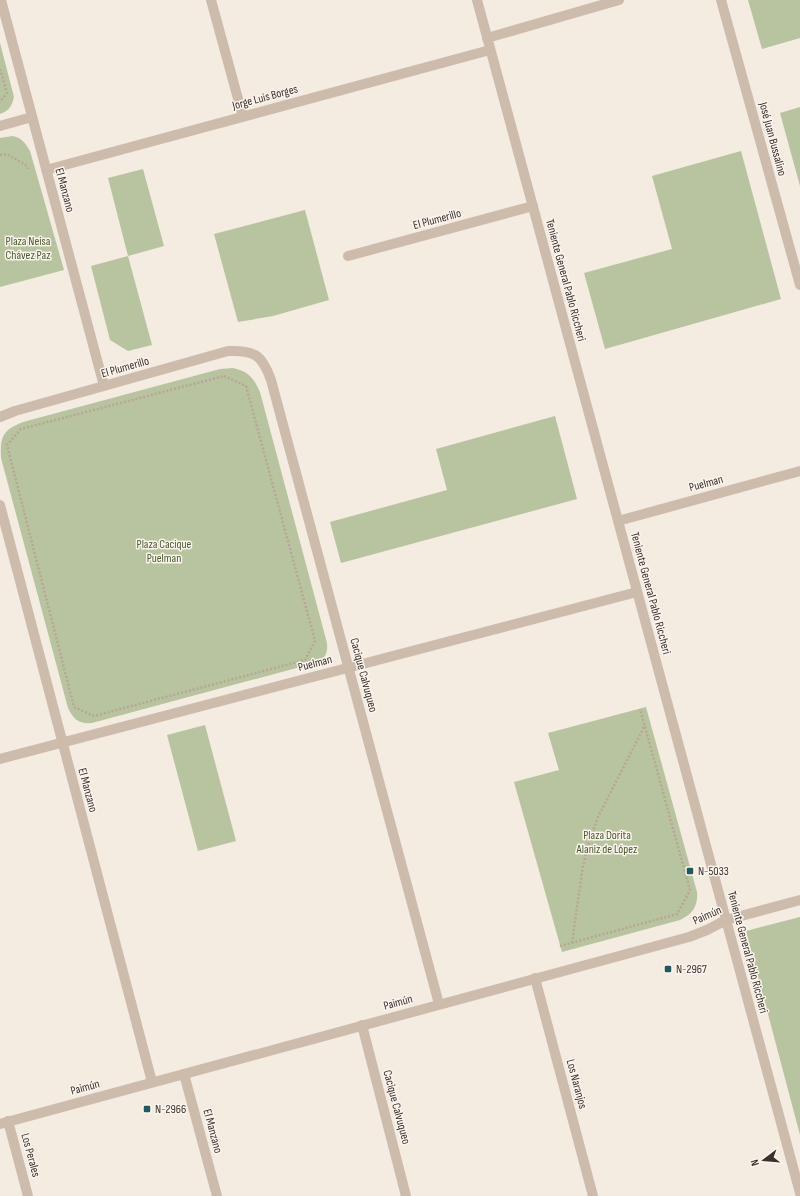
<svg xmlns="http://www.w3.org/2000/svg" width="800" height="1196" font-family="'Sofia Sans Condensed',sans-serif">
  <style>
    .green { fill: #b8c4a0 }
    .lines { fill: none; stroke-linecap: round; stroke-linejoin: round }
    .path { stroke: #b9a596; stroke-width: 2.5; stroke-dasharray: 2 2; stroke-linecap: butt }
    .minor { stroke: #cdbbac; stroke-width: 10 }
    .tertiary { stroke: #cdbbac; stroke-width: 10 }
    .poi-dot { fill: #1f5a5e; stroke: #fbf5ee; stroke-width: 1.5 }
    .labels { text-anchor: middle; stroke-width: 3; stroke-linejoin: round; paint-order: stroke }
    .street-label { font-size: 12px; fill: #3b302b; stroke: #fbf5ee }
    .park-label { font-size: 12px; fill: #4a5a2e; stroke: #fbf5ee }
    .poi-label { font-size: 12px; fill: #3b302b; stroke: #fbf5ee; text-anchor: start }
  </style>
  <rect width="100%" height="100%" fill="#f4ebe1"/>
  <!-- green -->
  <path class="green" d="M 748,0 L 800,0 L 800,38 L 762,49 Z
    M 0,43 L 14,97 C 12,106 9,111 0,114 Z
    M 800,107 L 800,186 L 780,113 Z
    M 13,136 C 22,138 25,143 30,151 L 64,270 L 0,287 L 0,138 Z
    M 741,151 L 781,299 L 605,349 L 584,273 L 672,249 L 652,176 Z
    M 143,169 L 164,246 L 128,256 L 152,345 L 128,351 L 110,340 L 91,266 L 128,256 L 108,178 Z
    M 305,210 L 329,300 L 273,316 L 238,322 L 214,234 Z
    M 233,368 C 249,372 253,377 260,392 L 327,643 C 328,654 325,659 315,663 L 92,723 C 79,724 74,720 68,708 L 1,458 C 0,436 3,430 23,422 L 220,369 Z
    M 555,416 L 577,499 L 341,563 L 330,522 L 447,490 L 436,449 Z
    M 646,707 L 697,892 C 698,906 693,914 680,920 L 562,952 L 514,782 L 559,770 L 548,733 Z
    M 205,725 L 236,841 L 198,851 L 167,735 Z
    M 800,917 L 800,1135 L 746,931 Z"/>
  <g class="lines">
    <!-- path -->
    <path class="path" d="M 0,69 L 7,93 L 0,102
      M 0,155 L 7,154 L 27,166 L 28,169
      M 224,376 L 246,386 L 315,641 L 305,660 L 94,716 L 74,707 L 7,445 L 21,429 Z
      M 572,943 L 582,872 L 586,853 L 591,836 L 598,817 L 645,725
      M 560,946 L 677,914 L 690,890 L 640,709"/>
    <!-- minor -->
    <path class="minor" d="M 1,0 L 104,386
      M 211,0 L 243,117
      M 721,0 L 800,285
      M 487,38 L 619,0
      M 0,126 L 32,117
      M 46,170 L 490,50
      M 348,256 L 533,206
      M 0,417 L 15,411 L 228,351 C 255,350 262,355 271,380 L 439,1004
      M 0,505 L 152,1082
      M 618,521 L 800,471
      M 0,759 L 637,592
      M 535,978 L 593,1196
      M 362,1025 L 406,1196
      M 184,1074 L 217,1196
      M 8,1121 L 28,1196"/>
    <!-- tertiary -->
    <path class="tertiary" d="M 477,0 L 800,1193
      M 0,1124 L 689,937 L 707,930 L 726,920 L 800,900"/>
  </g>
  <!-- markers -->
  <g class="poi-dot">
    <rect x="686" y="867" width="8" height="8" rx="2"/>
    <rect x="664" y="965" width="8" height="8" rx="2"/>
    <rect x="143" y="1105" width="8" height="8" rx="2"/>
  </g>
  <g class="labels">
    <!-- street labels -->
    <g class="street-label">
      <text transform="translate(265 97) rotate(-15)" y="4">Jorge Luis Borges</text>
      <text transform="translate(773 139) rotate(75)" y="4">José Juan Bussalino</text>
      <text transform="translate(65 190) rotate(75)" y="4">El Manzano</text>
      <text transform="translate(437 219) rotate(-15)" y="4">El Plumerillo</text>
      <text transform="translate(566 280) rotate(75)" y="4">Teniente General Pablo Riccheri</text>
      <text transform="translate(125 367) rotate(-16)" y="4">El Plumerillo</text>
      <text transform="translate(706 483) rotate(-15)" y="4">Puelman</text>
      <text transform="translate(651 593) rotate(75)" y="4">Teniente General Pablo Riccheri</text>
      <text transform="translate(315 663) rotate(-15)" y="4">Puelman</text>
      <text transform="translate(364 675) rotate(75)" y="4">Cacique Calvuqueo</text>
      <text transform="translate(88 790) rotate(75)" y="4">El Manzano</text>
      <text transform="translate(707 915) rotate(-24)" y="4">Paimún</text>
      <text transform="translate(748 952) rotate(75)" y="4">Teniente General Pablo Riccheri</text>
      <text transform="translate(398 1002) rotate(-15)" y="4">Paimún</text>
      <text transform="translate(577 1084) rotate(75)" y="4">Los Naranjos</text>
      <text transform="translate(85 1087) rotate(-15)" y="4">Paimún</text>
      <text transform="translate(397 1107) rotate(75)" y="4">Cacique Calvuqueo</text>
      <text transform="translate(213 1131) rotate(75)" y="4">El Manzano</text>
      <text transform="translate(31 1155) rotate(75)" y="4">Los Perales</text>
    </g>
    <!-- park labels -->
    <g class="park-label">
      <text x="28" y="245">Plaza Neisa<tspan x="28" dy="14">Chávez Paz</tspan></text>
      <text x="164" y="548">Plaza Cacique<tspan x="164" dy="14">Puelman</tspan></text>
      <text x="607" y="839">Plaza Dorita<tspan x="607" dy="14">Alaniz de López</tspan></text>
    </g>
    <!-- poi labels -->
    <g class="poi-label">
      <text x="698" y="875">N-5033</text>
      <text x="676" y="973">N-2967</text>
      <text x="155" y="1113">N-2966</text>
    </g>
  </g>
  <!-- north arrow -->
  <g transform="translate(764 1160) rotate(254)" stroke="#fbf5ee" stroke-width="3" paint-order="stroke">
  <path d="M0-3L7 15L0 10L-7 15Z" fill="#3b302b"/>
  <text y="-6" font-size="11" font-weight="bold" text-anchor="middle" fill="#3b302b">N</text>
  </g>
</svg>
